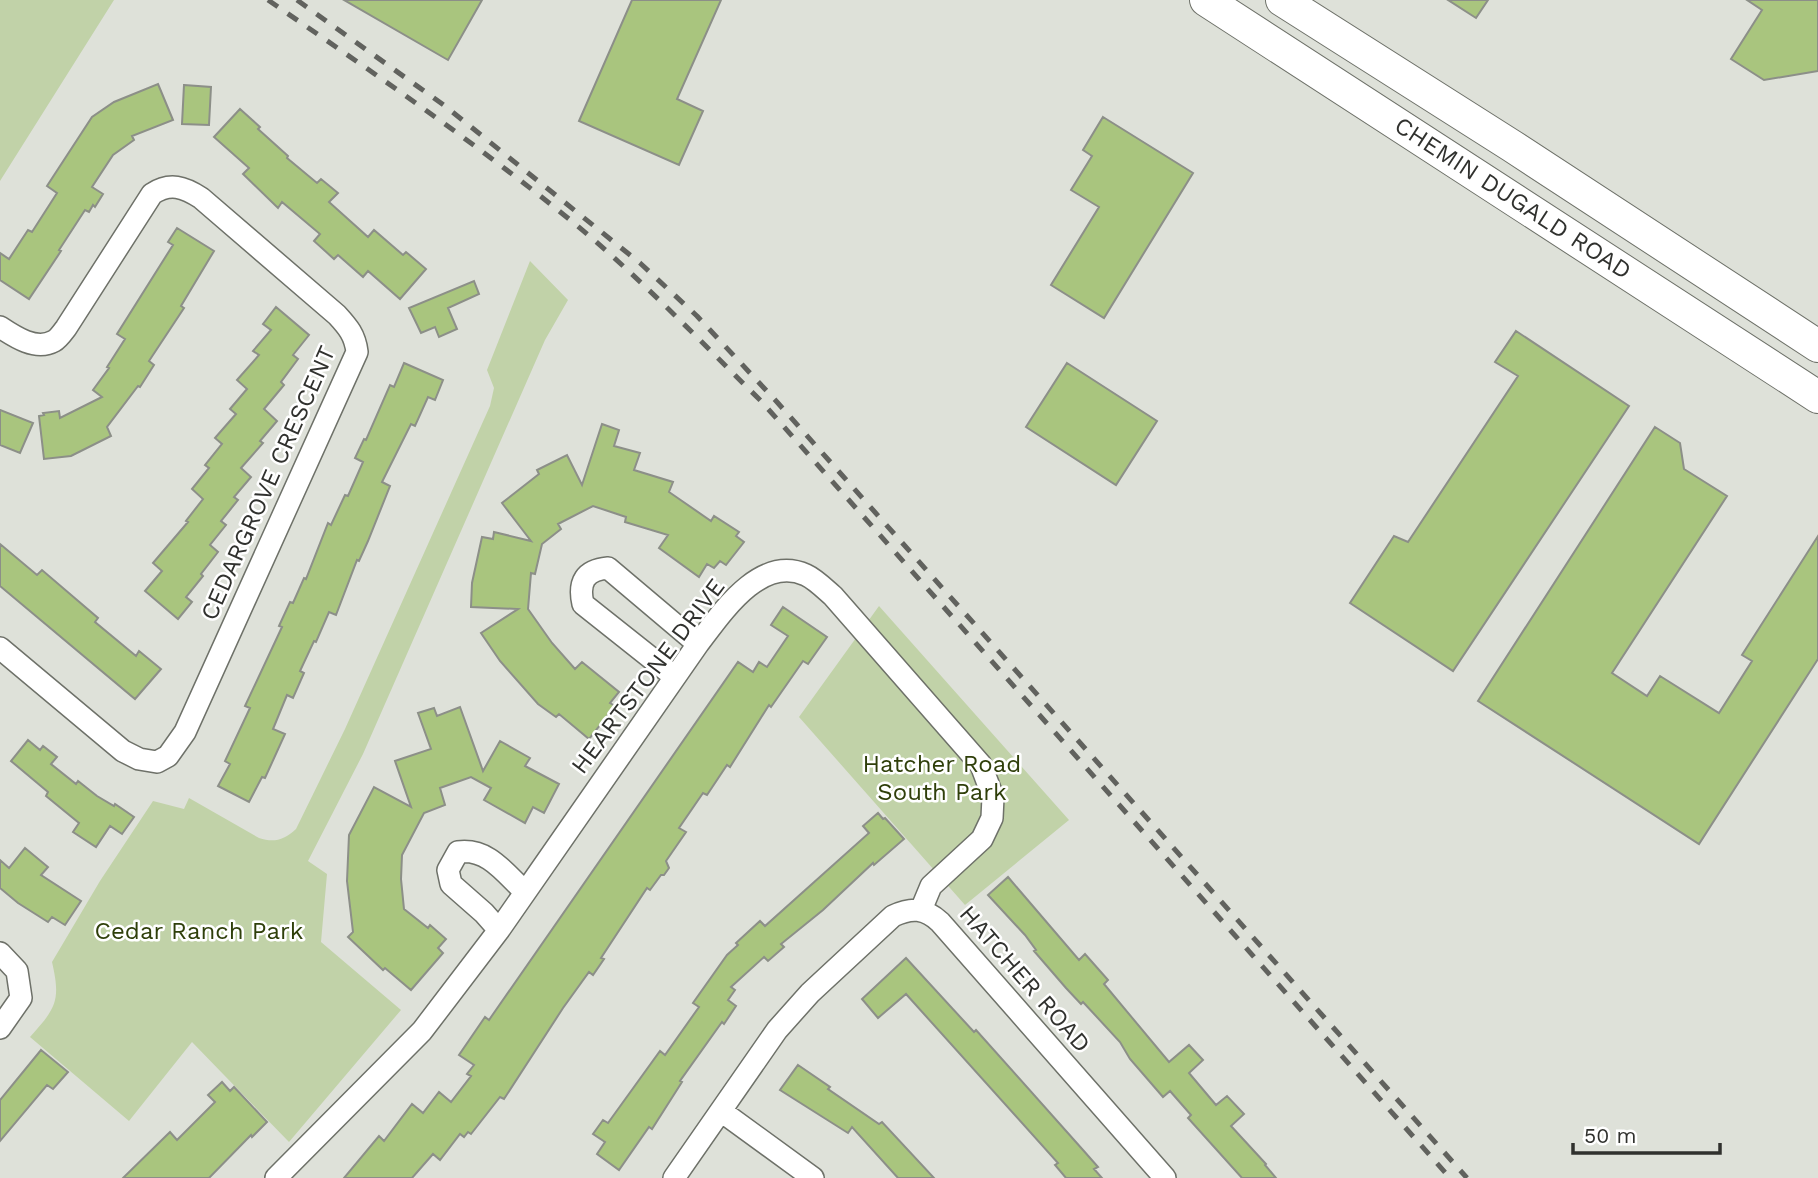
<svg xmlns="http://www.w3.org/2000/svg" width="1818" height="1178" font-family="'Work Sans',sans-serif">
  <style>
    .green { fill: #c1d2a8 }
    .building { fill: #a9c57e; stroke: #8c8f88; stroke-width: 2 }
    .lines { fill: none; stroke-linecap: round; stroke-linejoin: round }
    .street-casing { stroke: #6e7169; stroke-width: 24 }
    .secondary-casing { stroke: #6e7169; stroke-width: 34 }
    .street { stroke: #fff; stroke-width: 21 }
    .secondary { stroke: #fff; stroke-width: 32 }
    .rail { stroke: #61625e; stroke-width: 5; stroke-dasharray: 12 12; stroke-linecap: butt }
    .labels { text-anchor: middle; stroke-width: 5; stroke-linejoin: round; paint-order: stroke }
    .street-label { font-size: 24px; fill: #30312e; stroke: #fff }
    .park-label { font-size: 24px; fill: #2f3f0a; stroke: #fff }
  </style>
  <rect width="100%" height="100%" fill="#dee1d9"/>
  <!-- green -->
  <path class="green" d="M 0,0 L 114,0 L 0,181 Z
    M 530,261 L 568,300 L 545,340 L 363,754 L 308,861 L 327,874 L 321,942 L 401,1010 L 289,1142 L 192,1042 L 129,1121 L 30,1037 C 56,1008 61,1001 52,962 L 100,881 L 153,801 L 184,809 L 189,798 L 259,838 C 274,843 284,840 296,829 L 345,729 L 490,406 L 494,388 L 487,370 Z
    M 879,606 L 1069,820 L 965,905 L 799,717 Z"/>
  <!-- building -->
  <path class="building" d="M 344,0 L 482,0 L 448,60 Z
    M 632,0 L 721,0 L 677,99 L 703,111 L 679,165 L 579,121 Z
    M 1448,0 L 1488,0 L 1476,18 Z
    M 1747,0 L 1818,0 L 1818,71 L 1764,80 L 1731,59 L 1762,10 Z
    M 158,84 L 173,120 L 132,136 L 134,140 L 113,155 L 92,187 L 103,194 L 95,207 L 93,205 L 89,212 L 85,210 L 59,250 L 61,251 L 29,299 L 0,280 L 0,253 L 9,259 L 28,230 L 32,232 L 57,193 L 47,186 L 92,117 L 114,102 Z
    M 184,85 L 211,87 L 209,125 L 182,124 Z
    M 240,109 L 260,127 L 258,129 L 288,156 L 287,158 L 317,183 L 321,179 L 338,193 L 329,202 L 368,237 L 374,230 L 403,255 L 406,252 L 426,269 L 400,299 L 368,271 L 363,277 L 338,255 L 334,259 L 314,241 L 320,234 L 282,202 L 278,208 L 243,174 L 249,168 L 214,137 Z
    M 1103,117 L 1193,173 L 1104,318 L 1051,285 L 1099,207 L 1071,190 L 1092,156 L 1083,150 Z
    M 177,228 L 214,251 L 181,306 L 184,308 L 149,361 L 154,365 L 140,387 L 138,386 L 107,427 L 111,436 L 71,456 L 44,459 L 39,416 L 44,415 L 43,413 L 59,411 L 60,418 L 102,397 L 93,390 L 109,368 L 107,367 L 125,339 L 117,334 L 173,245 L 168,242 Z
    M 474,281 L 479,294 L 448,308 L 457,329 L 439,337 L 435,327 L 421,333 L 409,308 Z
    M 276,307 L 309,335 L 293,355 L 298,359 L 281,382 L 284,385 L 264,409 L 277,421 L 260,441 L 263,443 L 241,468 L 251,477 L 234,497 L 238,500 L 221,521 L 226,525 L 210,545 L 218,552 L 201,574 L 203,576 L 186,597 L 192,602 L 178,619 L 145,591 L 162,571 L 153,563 L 188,522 L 186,521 L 203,499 L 192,489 L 209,468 L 205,465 L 222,444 L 215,438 L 236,414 L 230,409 L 247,389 L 237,380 L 259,355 L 253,351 L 271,330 L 263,324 Z
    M 1516,331 L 1629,406 L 1453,671 L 1350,603 L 1394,536 L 1408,542 L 1518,376 L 1495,362 Z
    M 404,363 L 443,380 L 435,400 L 428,397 L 415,426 L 411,424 L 382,482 L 390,486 L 368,541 L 359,561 L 357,560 L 336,615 L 329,612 L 316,642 L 314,641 L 300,671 L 304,673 L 293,698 L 287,695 L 273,729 L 285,734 L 265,778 L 262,777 L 249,802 L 218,786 L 230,764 L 225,761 L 250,708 L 245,706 L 282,627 L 279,626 L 290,602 L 293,603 L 304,578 L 306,579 L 328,523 L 331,525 L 345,495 L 348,496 L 363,462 L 355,458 L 364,439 L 366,440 L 390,385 L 394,387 Z
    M 1067,363 L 1157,421 L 1116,485 L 1026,427 Z
    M 0,410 L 33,423 L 20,453 L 0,445 Z
    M 602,424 L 619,430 L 614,446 L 640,453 L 634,470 L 673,482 L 669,492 L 711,521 L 714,516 L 739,532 L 736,536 L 744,542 L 726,565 L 720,561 L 714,568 L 707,564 L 699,577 L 659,548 L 668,535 L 625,522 L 626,517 L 593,506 L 558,524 L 561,529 L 542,544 L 535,574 L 531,573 L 528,609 L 552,643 L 575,669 L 582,662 L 619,692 L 610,703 L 615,706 L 589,739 L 559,714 L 556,717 L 538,704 L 500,661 L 481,633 L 518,609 L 471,607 L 472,583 L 482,537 L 493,539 L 494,532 L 531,541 L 502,503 L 539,474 L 537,470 L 567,455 L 582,485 Z
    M 1655,427 L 1680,443 L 1684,469 L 1727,496 L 1612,673 L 1647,696 L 1660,676 L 1719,713 L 1752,661 L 1742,655 L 1818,536 L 1818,659 L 1699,844 L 1478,701 Z
    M 0,544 L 37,575 L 42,570 L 98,618 L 95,622 L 136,656 L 139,651 L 161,669 L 135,699 L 0,586 Z
    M 783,607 L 827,637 L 808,664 L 803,661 L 771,707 L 769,705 L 730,767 L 727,765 L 707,795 L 703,793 L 679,828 L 686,832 L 666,861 L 669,868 L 664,875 L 661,875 L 650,890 L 647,888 L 601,958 L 604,959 L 593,975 L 589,972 L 563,1008 L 504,1099 L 500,1097 L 471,1134 L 468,1132 L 464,1137 L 460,1134 L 440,1160 L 433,1154 L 412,1178 L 344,1178 L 379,1136 L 384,1141 L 412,1104 L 423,1113 L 439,1092 L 451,1102 L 471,1076 L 467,1074 L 474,1065 L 459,1055 L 485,1017 L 489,1020 L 738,662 L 753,672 L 759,662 L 767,667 L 788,636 L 771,625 Z
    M 460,707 L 483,771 L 500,741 L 530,758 L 525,766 L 559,784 L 544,813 L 533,807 L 525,823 L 484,800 L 491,788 L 471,777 L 440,788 L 445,805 L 424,813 L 402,855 L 401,879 L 404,909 L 428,928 L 430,925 L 446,939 L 438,948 L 443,953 L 411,990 L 385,968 L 383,970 L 348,937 L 353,932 L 347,881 L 349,835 L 374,787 L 411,807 L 395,761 L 431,749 L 418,713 L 434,708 L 437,716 Z
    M 28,740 L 40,750 L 43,746 L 57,757 L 51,764 L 76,784 L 78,781 L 97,796 L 114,806 L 115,804 L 134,817 L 122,834 L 110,826 L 96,847 L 73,832 L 79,823 L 46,796 L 48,792 L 11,761 Z
    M 878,813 L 883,819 L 885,818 L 904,839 L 874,865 L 873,863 L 823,910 L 781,944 L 784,947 L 768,961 L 764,957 L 731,987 L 735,990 L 728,1000 L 736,1006 L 724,1024 L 722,1022 L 680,1081 L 682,1082 L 652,1129 L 649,1127 L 619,1170 L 597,1154 L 605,1142 L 593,1134 L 603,1120 L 608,1123 L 660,1051 L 665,1055 L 699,1007 L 693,1003 L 727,955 L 738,945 L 736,943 L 760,921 L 765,926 L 869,833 L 863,826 Z
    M 25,848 L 48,867 L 41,875 L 81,901 L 65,925 L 52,917 L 48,922 L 18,903 L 0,888 L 0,860 L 9,868 Z
    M 1008,877 L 1079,960 L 1085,954 L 1108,980 L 1104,984 L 1169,1062 L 1189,1045 L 1203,1060 L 1189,1073 L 1216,1105 L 1227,1096 L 1244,1114 L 1231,1126 L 1266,1164 L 1265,1165 L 1276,1178 L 1242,1178 L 1188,1118 L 1191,1115 L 1170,1091 L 1163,1097 L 1130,1059 L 1120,1042 L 1083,1002 L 1081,1004 L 1066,988 L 1034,951 L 1036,950 L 1025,935 L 988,895 Z
    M 906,958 L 974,1032 L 976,1030 L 1083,1150 L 1098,1167 L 1094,1169 L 1102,1178 L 1066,1178 L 1055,1165 L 1058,1163 L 906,994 L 878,1018 L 862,999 Z
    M 41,1050 L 68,1072 L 53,1089 L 47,1085 L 0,1141 L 0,1100 Z
    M 798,1065 L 830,1087 L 828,1089 L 879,1124 L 882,1122 L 934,1178 L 898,1178 L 852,1127 L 848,1133 L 780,1090 Z
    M 222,1082 L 230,1091 L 234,1087 L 267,1122 L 252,1137 L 251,1135 L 209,1178 L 123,1178 L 170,1132 L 177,1140 L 215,1102 L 208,1095 Z"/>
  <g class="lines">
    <!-- street casing -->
    <g class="street-casing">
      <path id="street" d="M 0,327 C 15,337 36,351 54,341 C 58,339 63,332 66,328 L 152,194 C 170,182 184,187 201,198 L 337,315 C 348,327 355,335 357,352 L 185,732 L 168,756 L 157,762 L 139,759 L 123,751 L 0,648
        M 675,677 L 583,604 C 578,582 585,570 608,568 L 698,644
        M 499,930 L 484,913 L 451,884 L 448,870 L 458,852 C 488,848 504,872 525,892
        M 0,953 L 17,971 L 21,998 L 0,1028
        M 721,1111 L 813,1178
        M 276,1178 L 422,1031 L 499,930 L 698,644 C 721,614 760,554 806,575 C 815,579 825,589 833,596 L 981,765 L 993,797 L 992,818 L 982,839 L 931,886 L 921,910
        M 674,1178 L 777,1030 L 810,993 L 893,916 C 912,907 925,908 940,922 L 1165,1178"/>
    </g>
    <!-- secondary casing -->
    <g class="secondary-casing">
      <path id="secondary" d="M 1206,0 L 1818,397
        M 1282,0 L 1512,146 L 1818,346"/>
    </g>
    <!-- street -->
    <use href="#street" class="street"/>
    <!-- secondary -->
    <use href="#secondary" class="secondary"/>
    <!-- rail -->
    <path class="rail" d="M 268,0 C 368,69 469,138 564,215 C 635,272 697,338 761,401 L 1450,1178
      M 297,0 L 445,106 L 640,263 L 697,316 L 777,402 L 1467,1178"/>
  </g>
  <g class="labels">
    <!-- street labels -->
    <g class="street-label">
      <text transform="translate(1513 198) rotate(33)" y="8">CHEMIN DUGALD ROAD</text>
      <text transform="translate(268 483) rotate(-66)" y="8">CEDARGROVE CRESCENT</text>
      <text transform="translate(648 676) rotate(-53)" y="8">HEARTSTONE DRIVE</text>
      <text transform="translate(1025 979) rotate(49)" y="8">HATCHER ROAD</text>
    </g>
    <!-- park labels -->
    <g class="park-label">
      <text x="942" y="772">Hatcher Road<tspan x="942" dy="28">South Park</tspan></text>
      <text x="199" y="939">Cedar Ranch Park</text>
    </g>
  </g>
  <!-- scale -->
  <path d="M1573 1143v10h147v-10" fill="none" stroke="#30312e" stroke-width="3.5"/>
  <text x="1584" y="1143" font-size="21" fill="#30312e" stroke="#ffffff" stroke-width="5" paint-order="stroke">50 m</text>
</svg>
